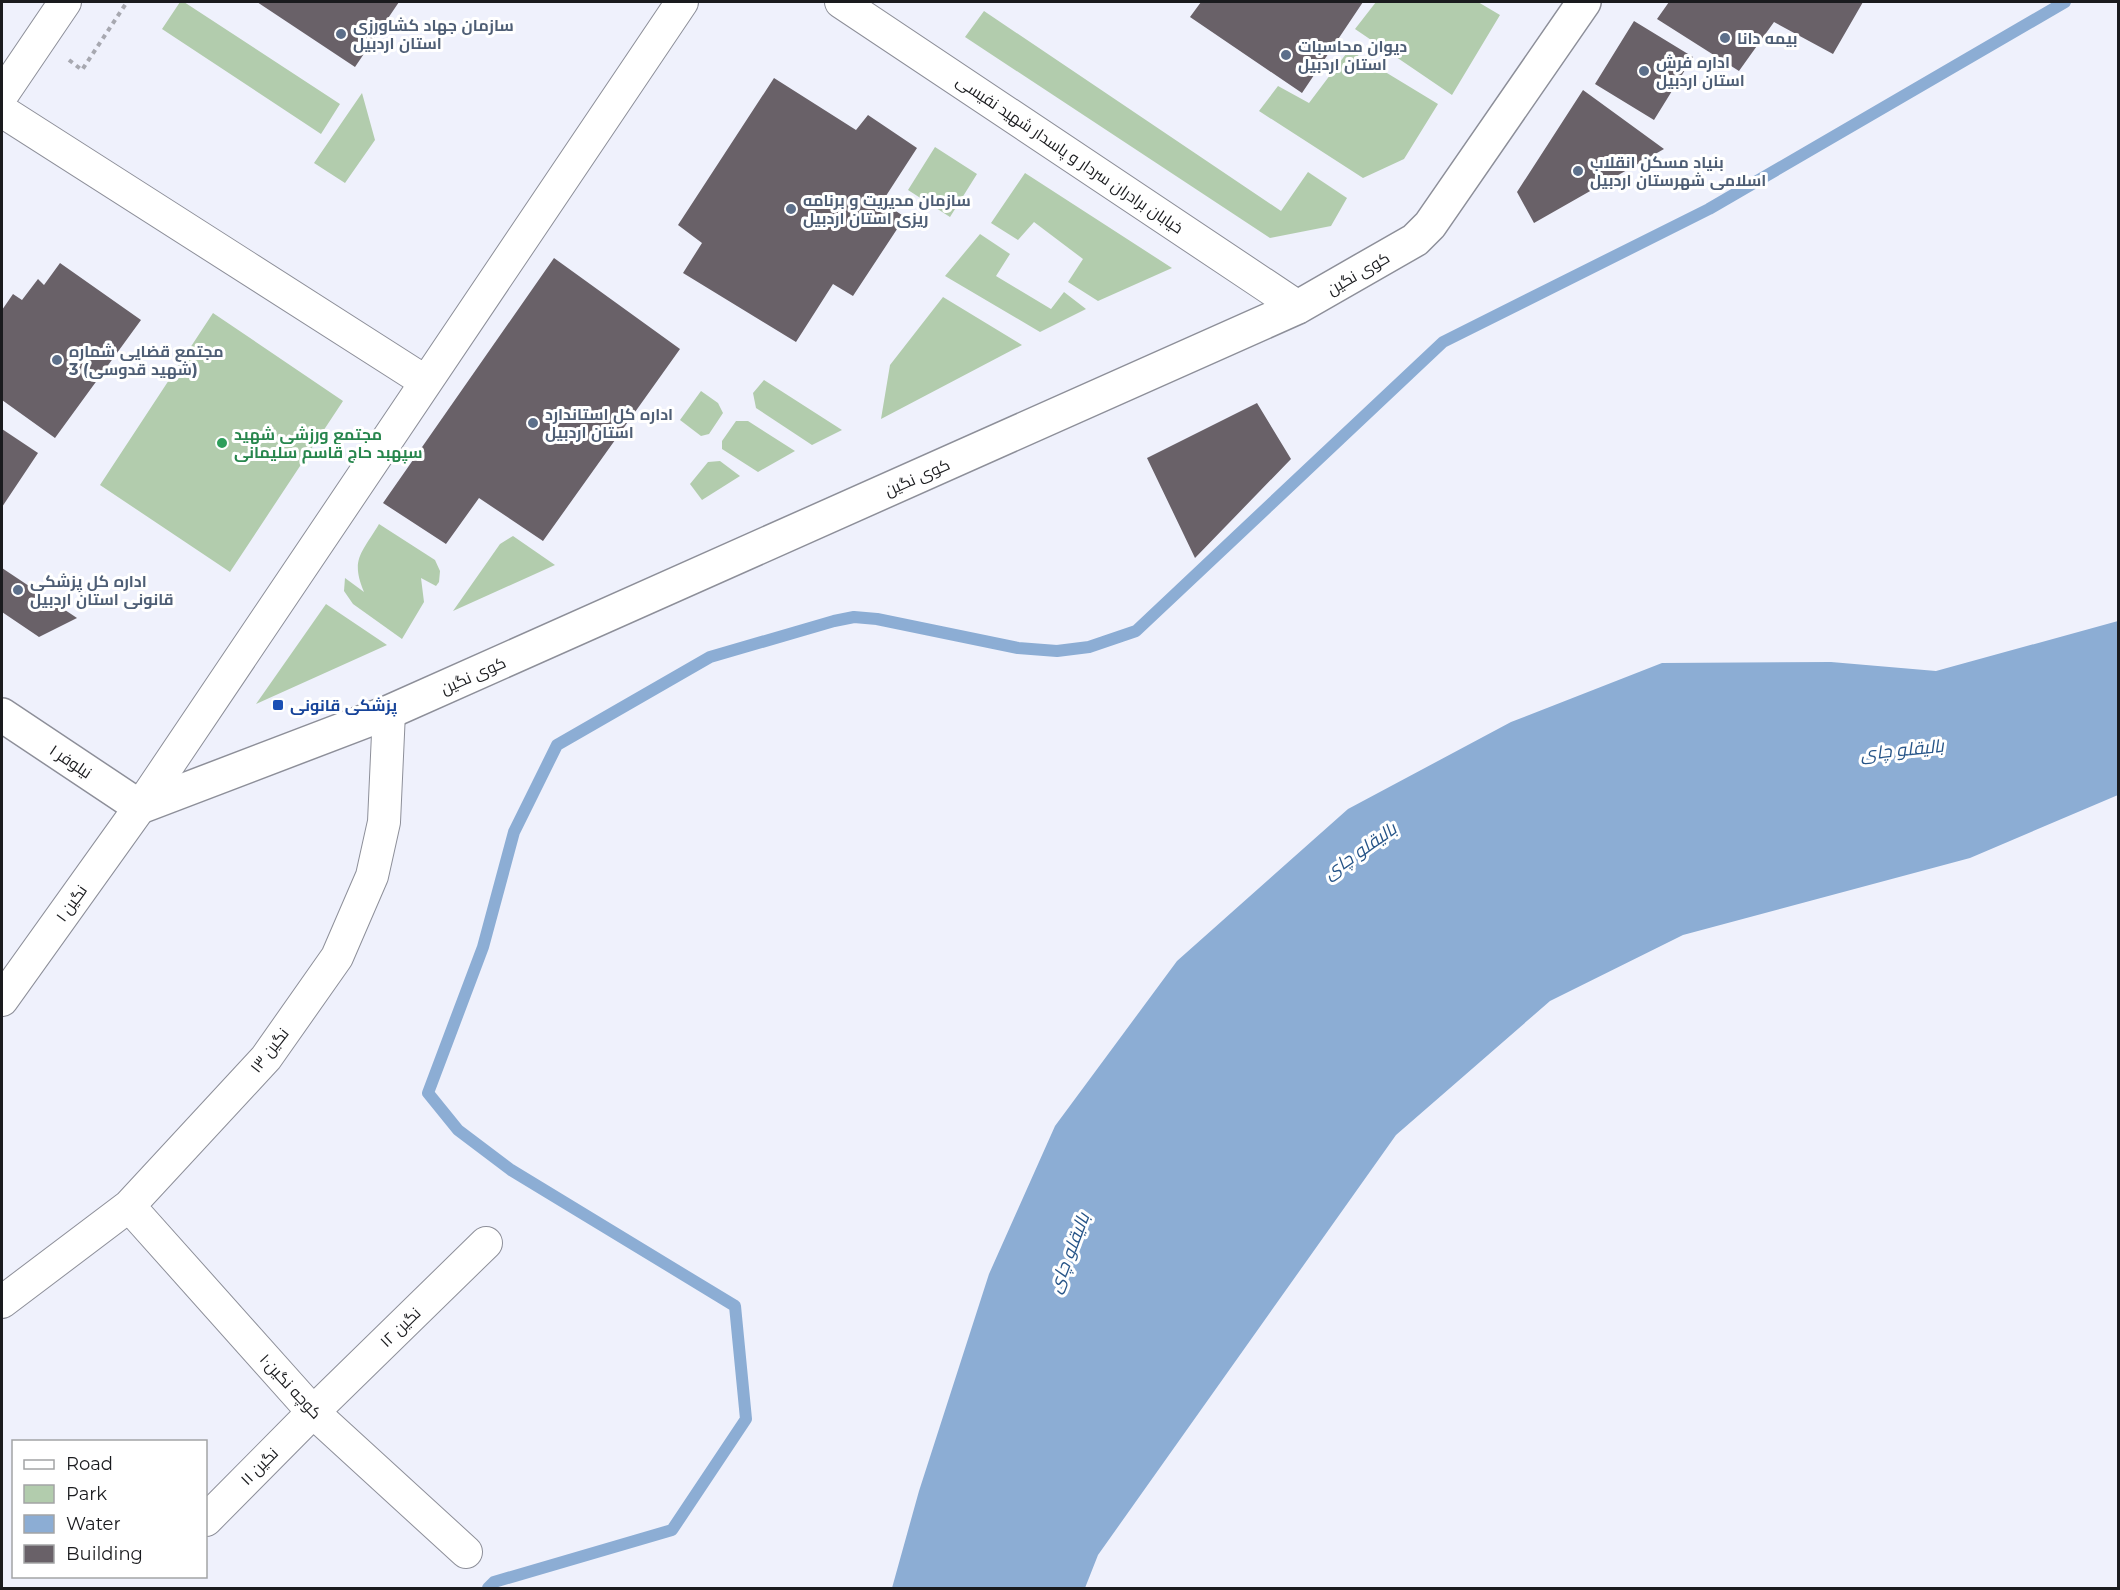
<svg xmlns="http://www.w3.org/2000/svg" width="2120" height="1590" font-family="Montserrat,Cairo,sans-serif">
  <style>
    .green { fill: #b2ccad }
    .water { fill: #8cadd4 }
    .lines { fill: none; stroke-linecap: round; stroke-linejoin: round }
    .stream { stroke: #8cadd4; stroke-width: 12 }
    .building { fill: #696168 }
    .minor-casing { stroke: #8d8f99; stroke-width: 34 }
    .tertiary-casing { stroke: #8d8f99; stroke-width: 36 }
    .path { stroke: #a7a8b0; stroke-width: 4; stroke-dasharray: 4.5 4.5; stroke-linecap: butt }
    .minor { stroke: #fff; stroke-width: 32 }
    .tertiary { stroke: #fff; stroke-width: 33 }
    .service-dot { fill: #5c6f8a; stroke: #fff; stroke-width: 2 }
    .leisure-dot { fill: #2e9e5b; stroke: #fff; stroke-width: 2 }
    .transit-dot { fill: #1a4fb4; stroke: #fff; stroke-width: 2 }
    .labels { text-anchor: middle; stroke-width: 6; stroke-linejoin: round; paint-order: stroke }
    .service-label { font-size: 16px; font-weight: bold; fill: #4e5e75; stroke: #fff; text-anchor: start }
    .street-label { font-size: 16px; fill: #1a1b1e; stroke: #fff }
    .leisure-label { font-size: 16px; font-weight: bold; fill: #27864d; stroke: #fff; text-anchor: start }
    .transit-label { font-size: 16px; font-weight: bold; fill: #164399; stroke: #fff; text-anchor: start }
    .water-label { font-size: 18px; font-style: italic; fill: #275588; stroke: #fff }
  </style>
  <rect width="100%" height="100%" fill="#eff1fc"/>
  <!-- green -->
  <path class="green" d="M 180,2 L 184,2 L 340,104 L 321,134 L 162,29 Z
    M 1376,2 L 1478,2 L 1500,15 L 1452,95 L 1355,29 Z
    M 984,11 L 1281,211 L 1308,172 L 1347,198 L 1331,226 L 1270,238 L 965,37 Z
    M 1349,50 L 1438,104 L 1404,159 L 1363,178 L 1259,111 L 1278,86 L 1309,103 Z
    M 362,93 L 375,140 L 345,183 L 314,163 Z
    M 935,147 L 977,174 L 950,217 L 908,190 Z
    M 1025,173 L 1172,268 L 1098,301 L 1068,282 L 1083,259 L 1034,222 L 1018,240 L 991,223 Z
    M 980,234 L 1010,254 L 996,276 L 1051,309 L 1064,292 L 1086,309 L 1040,332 L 945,276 Z
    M 943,297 L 1022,345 L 881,419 L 890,365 Z
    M 213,313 L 343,401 L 230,572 L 100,485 Z
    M 764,380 L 842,430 L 812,445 L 756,408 L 753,393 Z
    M 701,391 L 718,403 L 723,413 L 709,434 L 701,436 L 680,420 Z
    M 736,421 L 748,421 L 795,451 L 758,472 L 722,449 L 722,441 Z
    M 720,461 L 740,476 L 702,500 L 690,484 L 708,462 Z
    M 379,524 L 435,560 L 440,571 L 439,582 L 436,586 L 421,578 L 424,602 L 402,639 L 353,604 L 344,591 L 345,578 L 364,592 C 350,559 362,553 379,524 Z
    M 513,536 L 555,565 L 453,611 L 500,544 Z
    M 326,604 L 387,645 L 256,704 Z"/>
  <!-- water -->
  <path class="water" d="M 2118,621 L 2118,795 L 1970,858 L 1683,935 L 1550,1001 L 1396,1135 L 1098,1555 L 1085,1588 L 892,1588 L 919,1491 L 989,1274 L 1055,1126 L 1177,961 L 1348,809 L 1511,722 L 1662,663 L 1831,662 L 1936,671 Z"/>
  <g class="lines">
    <!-- stream -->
    <path class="stream" d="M 488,1588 L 494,1582 L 672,1530 L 746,1419 L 735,1306 L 511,1170 L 458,1130 L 428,1093 L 483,947 L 514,832 L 557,745 L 710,657 L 834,621 L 854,617 L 877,619 L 1018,648 L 1057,651 L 1089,647 L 1136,631 L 1443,342 L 1709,209 L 2065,2"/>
  </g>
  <!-- building -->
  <path class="building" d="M 257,2 L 399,2 L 355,67 Z
    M 1201,2 L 1363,2 L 1302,93 L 1190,17 Z
    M 1669,2 L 1863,2 L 1833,54 L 1774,22 L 1739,71 L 1657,19 Z
    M 1634,21 L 1693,57 L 1654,120 L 1595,84 Z
    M 774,78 L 856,130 L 868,115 L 917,148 L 882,202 L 905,217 L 853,296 L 833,284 L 796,342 L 683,273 L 702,243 L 678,225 Z
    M 1583,90 L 1664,149 L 1534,223 L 1517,192 Z
    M 554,258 L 680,349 L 543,541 L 479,498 L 446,544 L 383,503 Z
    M 60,263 L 141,320 L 55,438 L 2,400 L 2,310 L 13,294 L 22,300 L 38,279 L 44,285 Z
    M 1257,403 L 1291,459 L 1195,558 L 1147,458 Z
    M 2,429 L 38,453 L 2,507 Z
    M 2,568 L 77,618 L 39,637 L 2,612 Z"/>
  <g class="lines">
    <!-- minor casing -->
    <g class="minor-casing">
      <path id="minor" d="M 841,2 L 1298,307
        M 2,95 L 65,2
        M 2,111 L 426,382
        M 2,1000 L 140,807 L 682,2
        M 129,1206 L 313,1412 L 466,1552
        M 2,1302 L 129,1206 L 266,1058 L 337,957 L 372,876 L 384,822 L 389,712
        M 206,1520 L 313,1412 L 486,1243"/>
    </g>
    <!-- tertiary casing -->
    <g class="tertiary-casing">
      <path id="tertiary" d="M 2,715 L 140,807 L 389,712 L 1298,307 L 1415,240 L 1430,225 L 1584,2"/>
    </g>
    <!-- path -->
    <path class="path" d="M 69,60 L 82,70 L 127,2"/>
    <!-- minor -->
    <use href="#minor" class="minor"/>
    <!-- tertiary -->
    <use href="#tertiary" class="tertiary"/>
  </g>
  <!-- markers -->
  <g class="service-dot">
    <circle cx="341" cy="34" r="6"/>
    <circle cx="1725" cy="38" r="6"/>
    <circle cx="1286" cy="55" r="6"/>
    <circle cx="1644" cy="71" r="6"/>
    <circle cx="1578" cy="171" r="6"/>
    <circle cx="791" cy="209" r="6"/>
    <circle cx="57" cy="360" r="6"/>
    <circle cx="533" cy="423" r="6"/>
    <circle cx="18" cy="590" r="6"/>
  </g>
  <circle class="leisure-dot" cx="222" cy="443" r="6"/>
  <rect class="transit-dot" x="272" y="699" width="12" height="12" rx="3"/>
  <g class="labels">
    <!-- service labels -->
    <g class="service-label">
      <text x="353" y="31">سازمان جهاد کشاورزی<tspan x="353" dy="18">استان اردبیل</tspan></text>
      <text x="1737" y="44">بیمه دانا</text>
      <text x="1298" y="52">دیوان محاسبات<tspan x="1298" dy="18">استان اردبیل</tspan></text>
      <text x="1656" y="68">اداره فرش<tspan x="1656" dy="18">استان اردبیل</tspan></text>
      <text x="1590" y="168">بنیاد مسکن انقلاب<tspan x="1590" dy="18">اسلامی شهرستان اردبیل</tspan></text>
      <text x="803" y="206">سازمان مدیریت و برنامه<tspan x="803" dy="18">ریزی استان اردبیل</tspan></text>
      <text x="69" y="357">مجتمع قضایی شماره<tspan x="69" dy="18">3 (شهید قدوسی)</tspan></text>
      <text x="545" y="420">اداره کل استاندارد<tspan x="545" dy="18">استان اردبیل</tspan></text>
      <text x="30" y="587">اداره کل پزشکی<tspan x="30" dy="18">قانونی استان اردبیل</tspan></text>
    </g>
    <!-- street labels -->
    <g class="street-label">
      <text transform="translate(1070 154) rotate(34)" y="6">خیابان برادران سردار و پاسدار شهید نفیسی</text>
      <text transform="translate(1358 273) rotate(-30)" y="6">کوی نگین</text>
      <text transform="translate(917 477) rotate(-24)" y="6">کوی نگین</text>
      <text transform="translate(473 675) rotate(-24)" y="6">کوی نگین</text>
      <text transform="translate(71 761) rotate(34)" y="6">نیلوفر ۱</text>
      <text transform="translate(71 903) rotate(-54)" y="6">نگین ۱</text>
      <text transform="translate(269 1050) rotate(-52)" y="6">نگین ۱۳</text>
      <text transform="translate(400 1327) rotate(-44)" y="6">نگین ۱۲</text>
      <text transform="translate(291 1386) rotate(47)" y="6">کوچه نگین۱۰</text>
      <text transform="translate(259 1466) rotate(-45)" y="6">نگین ۱۱</text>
    </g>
    <!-- leisure labels -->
    <g class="leisure-label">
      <text x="234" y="440">مجتمع ورزشی شهید<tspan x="234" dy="18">سپهبد حاج قاسم سلیمانی</tspan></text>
    </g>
    <!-- transit labels -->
    <g class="transit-label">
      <text x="290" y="711">پزشکی قانونی</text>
    </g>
    <!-- water labels -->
    <g class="water-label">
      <text transform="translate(1902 750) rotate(-6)" y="6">بالیقلو چای</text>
      <text transform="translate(1360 851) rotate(-35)" y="6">بالیقلو چای</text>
      <text transform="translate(1069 1253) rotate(-69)" y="6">بالیقلو چای</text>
    </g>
  </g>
  <!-- border -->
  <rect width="2120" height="1590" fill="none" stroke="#1a1b1e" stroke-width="6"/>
  <!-- legend -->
  <rect x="12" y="1440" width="195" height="138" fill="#ffffff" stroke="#a3a4a5" stroke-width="1.5"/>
  <rect x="24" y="1460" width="30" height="9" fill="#ffffff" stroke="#a3a4a5" stroke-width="1.5"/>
  <text x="66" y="1470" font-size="18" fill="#1a1b1e">Road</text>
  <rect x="24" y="1485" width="30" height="18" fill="#b2ccad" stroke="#a3a4a5" stroke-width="1.5"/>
  <text x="66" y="1500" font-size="18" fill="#1a1b1e">Park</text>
  <rect x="24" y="1515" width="30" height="18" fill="#8cadd4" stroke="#a3a4a5" stroke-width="1.5"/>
  <text x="66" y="1530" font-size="18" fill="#1a1b1e">Water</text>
  <rect x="24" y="1545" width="30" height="18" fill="#696168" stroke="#a3a4a5" stroke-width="1.5"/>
  <text x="66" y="1560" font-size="18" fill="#1a1b1e">Building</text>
</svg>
